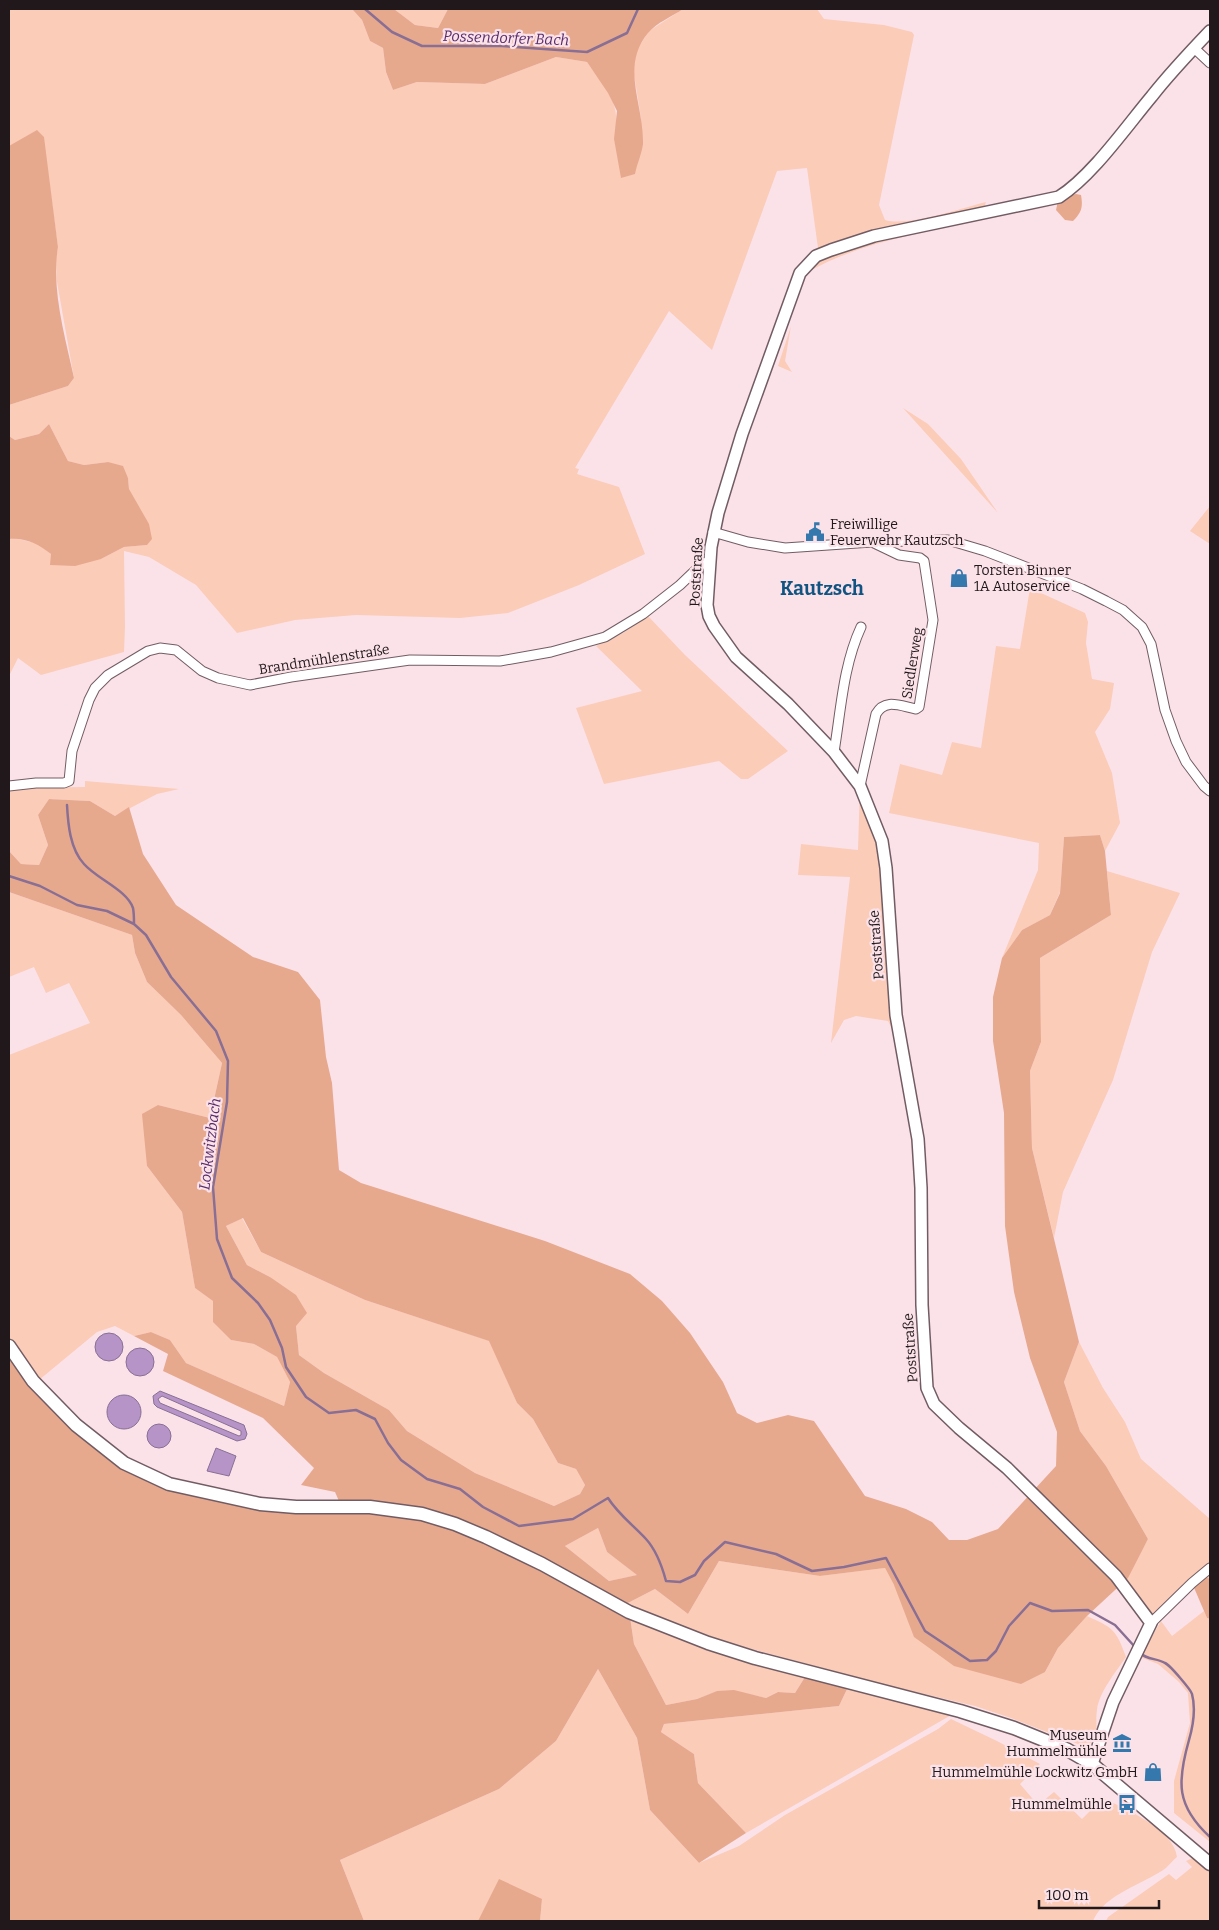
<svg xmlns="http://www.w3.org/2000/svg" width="1219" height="1930" font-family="Bitter,serif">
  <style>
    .green { fill: #fbccb8 }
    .forest { fill: #e7a98e; fill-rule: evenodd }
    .water { fill: #b694c8; stroke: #896f94; fill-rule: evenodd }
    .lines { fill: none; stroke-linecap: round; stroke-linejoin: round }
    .stream { stroke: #896f94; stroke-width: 2.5 }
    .minor-casing { stroke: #725c63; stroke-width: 11 }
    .tertiary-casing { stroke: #725c63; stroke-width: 14 }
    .secondary-casing { stroke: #725c63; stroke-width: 15 }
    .minor { stroke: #fff; stroke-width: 9 }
    .tertiary { stroke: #fff; stroke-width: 11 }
    .secondary { stroke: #fff; stroke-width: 12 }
    .labels { text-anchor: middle; stroke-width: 4.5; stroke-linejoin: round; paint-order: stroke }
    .poi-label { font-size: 14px; fill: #21181b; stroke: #fbe2e9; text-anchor: end }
    .street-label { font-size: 14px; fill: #21181b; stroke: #fbe2e9 }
    .water-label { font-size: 15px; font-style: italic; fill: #562c6b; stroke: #fbe2e9 }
    .district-label { font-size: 19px; font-weight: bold; fill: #115482; stroke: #fbe2e9 }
  </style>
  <rect width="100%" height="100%" fill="#fbe2e9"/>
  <!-- green -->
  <path class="green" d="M 9,9 L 352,9 L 362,20 L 370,41 L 383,48 L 386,72 L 393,90 L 417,82 L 485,84 L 556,57 L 587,62 C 599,80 618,99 616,121 L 641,124 L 641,118 L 633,68 L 636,51 L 649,31 L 683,9 L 817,9 L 824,19 L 884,25 L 912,32 L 914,35 L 879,205 L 885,220 C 907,227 962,208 986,202 L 980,220 C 923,233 861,242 810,271 L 818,248 L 807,168 L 777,171 L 712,350 L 669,311 L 575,468 L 579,469 L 577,474 L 619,487 L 645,554 L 579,585 L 508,613 L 460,618 L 356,615 L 295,620 L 237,633 L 196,585 L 149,557 L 124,551 L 125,627 L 124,652 L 41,675 L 18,658 L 9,676 L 9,539 L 15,538 L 39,544 L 51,554 L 101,559 L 124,547 L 147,545 L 129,489 L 128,478 L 108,462 L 84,465 L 68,461 L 49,424 L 39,434 L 15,440 L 9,436 L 9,405 L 68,386 L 74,378 L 57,282 L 56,261 L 58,247 L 48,174 L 13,145 L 9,146 Z
    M 394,9 L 448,9 L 438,28 L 415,25 Z
    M 791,326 L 785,361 L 792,372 L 778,366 Z
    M 903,408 L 928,424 L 961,459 L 998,513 Z
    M 1210,506 L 1210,544 L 1190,531 Z
    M 1030,588 L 1085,613 L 1088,622 L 1086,643 L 1092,679 L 1114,683 L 1110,709 L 1095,732 L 1112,773 L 1120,823 L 1105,851 L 1100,835 L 1064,837 L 1060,892 L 1050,915 L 1022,930 L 1002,958 L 1038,870 L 1039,843 L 889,813 L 900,764 L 942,775 L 952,742 L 981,748 L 996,646 L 1020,649 Z
    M 648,616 L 685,655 L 788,751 L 748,779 L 741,779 L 719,761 L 604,784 L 576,708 L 642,691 L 596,646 L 623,633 Z
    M 85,781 L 179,789 L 157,794 L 115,816 L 90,801 L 49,799 L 38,815 L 48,845 L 39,865 L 21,864 L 9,851 L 9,788 L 85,787 Z
    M 860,786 L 882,841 L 902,1048 L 888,1021 L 856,1016 L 844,1020 L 831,1043 L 850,877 L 798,875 L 801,844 L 858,850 Z
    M 1107,871 L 1180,893 L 1152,952 L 1113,1080 L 1063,1192 L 1054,1238 L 1032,1148 L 1030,1071 L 1041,1042 L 1040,958 L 1111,915 Z
    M 9,892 L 132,935 L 135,953 L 147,982 L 181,1015 L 222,1063 L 210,1118 L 158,1105 L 147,1166 L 182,1212 L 195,1288 L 214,1301 L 231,1340 L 254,1344 L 277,1357 L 290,1382 L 284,1406 L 186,1363 L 170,1340 L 151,1332 L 134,1336 L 115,1326 L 97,1332 L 39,1380 L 9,1339 L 9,1055 L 90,1023 L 69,983 L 46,993 L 34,967 L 9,977 Z
    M 242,1218 L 261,1252 L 365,1300 L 490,1341 L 517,1403 L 533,1419 L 558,1463 L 576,1469 L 585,1485 L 580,1494 L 554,1506 L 475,1473 L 407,1431 L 389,1410 L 324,1373 L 299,1355 L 296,1326 L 270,1277 L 247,1265 L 226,1226 Z
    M 1079,1342 L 1103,1388 L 1125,1422 L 1141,1459 L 1210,1519 L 1210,1579 L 1203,1575 L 1151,1623 L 1122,1584 L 1148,1539 L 1106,1466 L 1080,1431 L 1064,1382 Z
    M 598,1528 L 607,1552 L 638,1575 L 609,1581 L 565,1546 Z
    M 719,1561 L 820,1576 L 885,1568 L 894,1585 L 1045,1672 L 1058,1648 L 1087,1616 C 1113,1628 1116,1629 1126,1657 C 1116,1672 1099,1692 1097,1710 C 1095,1723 1099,1728 1093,1742 L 1083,1746 L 1011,1718 L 975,1706 L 882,1684 L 733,1644 L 685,1627 L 661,1622 L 624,1605 L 655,1589 L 688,1614 Z
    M 1204,1611 L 1207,1618 L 1210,1619 L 1210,1842 L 1174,1813 L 1174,1781 L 1190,1723 L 1188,1693 L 1179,1682 L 1158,1664 L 1140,1657 L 1161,1621 L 1172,1636 Z
    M 630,1617 L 805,1677 L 795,1693 L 778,1692 L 766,1698 L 734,1691 L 718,1691 L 697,1699 L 666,1705 L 634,1644 Z
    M 598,1669 L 637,1738 L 650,1810 L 699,1863 L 739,1846 L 785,1815 L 938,1729 L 951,1719 L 997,1741 L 1040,1764 L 1020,1784 L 1038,1805 L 1054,1792 L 1082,1819 L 1103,1798 C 1125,1809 1174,1829 1177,1857 C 1173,1860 1170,1864 1166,1868 C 1144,1884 1104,1894 1093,1921 L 540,1921 L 542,1899 L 478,1921 L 364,1921 L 340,1860 L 499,1789 L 556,1741 Z
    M 848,1687 L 953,1714 L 746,1833 L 698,1783 L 694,1754 L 661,1732 L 664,1724 L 839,1706 Z
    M 1195,1857 L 1210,1871 L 1210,1921 L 1106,1921 L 1108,1917 L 1169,1874 L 1176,1880 L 1192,1867 L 1186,1861 Z"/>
  <!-- forest -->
  <path class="forest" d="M 352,9 L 394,9 L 415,25 L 438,28 L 448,9 L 594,9 L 596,10 L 598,9 L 683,9 C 673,16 656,23 648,33 C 620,67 644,104 643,144 C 642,153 637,164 635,174 L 621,178 L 614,139 L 617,111 L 608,93 L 587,62 L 556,57 L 485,84 L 417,82 L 393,90 L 386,72 L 383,48 L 370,41 L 362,20 Z
    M 37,130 L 44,137 L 58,247 C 51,290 65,336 74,378 L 68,386 L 9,405 L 9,146 Z
    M 1076,194 L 1081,195 C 1083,207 1082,212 1073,221 L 1065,220 L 1056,210 L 1058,201 L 1067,196 Z
    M 49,424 L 68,461 L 84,465 L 108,462 L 123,466 L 128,478 L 129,489 L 149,524 L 152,539 L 147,545 L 124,547 L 101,559 L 75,566 L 50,565 L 51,554 C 39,544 24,537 9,539 L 9,436 L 15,440 L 39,434 Z
    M 49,799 L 90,801 L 115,816 L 129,807 L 143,854 L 176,905 L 253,957 L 298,972 L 320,1000 L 326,1057 L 332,1083 L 339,1170 L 361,1183 L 545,1241 L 630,1274 L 662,1301 L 690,1333 L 723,1382 L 737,1413 L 757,1423 L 788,1415 L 814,1421 L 865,1496 L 906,1509 L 932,1522 L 949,1540 L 967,1540 L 998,1529 L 1056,1466 L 1057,1432 L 1030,1358 L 1014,1292 L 1005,1226 L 1004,1113 L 993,1041 L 993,997 L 1002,958 L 1022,930 L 1050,915 L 1060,893 L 1064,837 L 1100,835 L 1105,851 L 1111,915 L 1040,958 L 1041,1042 L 1030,1071 L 1032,1148 L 1079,1342 L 1064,1382 L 1080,1431 L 1106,1466 L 1148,1539 L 1128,1578 L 1087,1616 L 1058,1648 L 1045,1672 L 1021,1684 L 954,1666 L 914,1637 L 894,1585 L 885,1568 L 820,1576 L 719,1561 L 688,1614 L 655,1589 L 624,1605 L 630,1617 L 634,1644 L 666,1705 L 697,1699 L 717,1691 L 734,1690 L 766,1698 L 778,1692 L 795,1693 L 805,1677 L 848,1687 L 839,1706 L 664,1724 L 661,1732 L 694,1754 L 698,1783 L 746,1833 L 699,1863 L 650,1810 L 637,1738 L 598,1669 L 556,1741 L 499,1789 L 340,1860 L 364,1921 L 9,1921 L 9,1346 L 33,1381 L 41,1399 L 69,1427 L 120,1467 L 168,1488 L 342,1508 L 335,1492 L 301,1485 L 314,1468 L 263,1418 L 163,1371 L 168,1354 L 134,1336 L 151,1332 L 170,1340 L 186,1363 L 284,1406 L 290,1382 L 277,1357 L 254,1344 L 231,1340 L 213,1322 L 213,1301 L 195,1288 L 182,1212 L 147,1166 L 142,1114 L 158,1105 L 210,1118 L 222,1063 L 181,1015 L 147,982 L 135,953 L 132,935 L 9,892 L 9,851 L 21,864 L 39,865 L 48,845 L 38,815 ZM 243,1218 L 261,1252 L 365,1300 L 489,1341 L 517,1403 L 533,1419 L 558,1463 L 576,1469 L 585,1485 L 580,1494 L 554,1506 L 475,1473 L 407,1431 L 389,1410 L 324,1373 L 299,1355 L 296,1326 L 307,1313 L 296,1295 L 270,1277 L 247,1265 L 226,1226 ZM 598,1528 L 607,1552 L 637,1575 L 609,1581 L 565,1546 Z
    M 1203,1575 L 1210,1579 L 1210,1619 L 1207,1618 L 1192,1583 Z
    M 499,1879 L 542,1899 L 540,1921 L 478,1921 Z"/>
  <!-- water -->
  <path class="water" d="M95 1347a14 14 0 1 1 28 0a14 14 0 1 1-28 0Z
    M126 1362a14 14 0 1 1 28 0a14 14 0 1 1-28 0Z
    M 160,1391 L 244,1425 L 247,1434 L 245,1439 L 237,1441 L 157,1407 L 154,1404 L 153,1396 ZM 162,1396 L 241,1431 L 241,1435 L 239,1436 L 160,1403 L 158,1399 Z
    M107 1412a17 17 0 1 1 34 0a17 17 0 1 1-34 0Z
    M147 1436a12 12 0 1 1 24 0a12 12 0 1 1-24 0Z
    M 216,1448 L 236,1456 L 229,1476 L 207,1471 Z"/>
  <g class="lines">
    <!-- stream -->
    <path class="stream" d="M 365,9 L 392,32 L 422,46 L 502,46 L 587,52 L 627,33 L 638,9
      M 67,805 C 68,824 70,849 84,864 C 97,879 127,890 133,908 C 134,913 134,919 134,924
      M 9,876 L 40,886 L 77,905 L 107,911 L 134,924 L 146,935 L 171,977 L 216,1031 L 228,1061 L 227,1102 L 213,1187 L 217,1239 L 232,1278 L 258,1303 L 270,1320 L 282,1348 L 286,1367 L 306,1397 L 329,1413 L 356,1410 L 375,1419 L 388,1443 L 401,1460 L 427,1479 L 460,1489 L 483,1507 L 519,1526 L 573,1519 L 608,1498 C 618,1514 633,1525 646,1539 C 656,1550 662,1566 666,1581 L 680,1582 L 695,1575 L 704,1561 L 725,1542 L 776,1554 L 812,1571 L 844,1567 L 886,1558 L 925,1631 L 970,1661 L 987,1660 L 996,1651 L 1009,1626 L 1030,1603 L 1052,1611 L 1088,1610 L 1115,1625 L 1135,1647
      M 1140,1653 C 1147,1660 1157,1658 1165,1663 C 1170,1665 1191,1690 1192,1694 C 1196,1709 1193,1726 1189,1740 C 1177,1782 1176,1806 1210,1837"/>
    <!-- minor casing -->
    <g class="minor-casing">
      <path id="minor" d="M 1194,48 L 1210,63
        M 713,532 L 748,542 L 785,548 L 872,542 L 948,540 L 985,551 L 1082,589 L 1106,601 L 1123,610 L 1142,627 L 1151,644 L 1165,710 L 1176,741 L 1186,762 L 1204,786 L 1210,791
        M 834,752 C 841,710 843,666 861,627
        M 9,786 L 36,783 L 64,783 L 69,781 L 72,751 L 89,700 L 95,688 L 108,675 L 148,651 L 160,648 L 176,650 L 202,671 L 218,678 L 250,685 L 291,677 L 410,660 L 500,661 L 551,652 L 605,637 L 643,614 L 680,585 L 703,563 L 710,562
        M 860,786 L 876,714 C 885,698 900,706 916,709 L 919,707 L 933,620 L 924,561 L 920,558 L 899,555 L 874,543
        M 1151,1623 L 1192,1583 L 1210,1568"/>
    </g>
    <!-- tertiary casing -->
    <g class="tertiary-casing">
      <path id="tertiary" d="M 1092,1764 L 1113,1702 L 1151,1623 L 1116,1576 L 1007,1468 L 959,1428 L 934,1404 L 927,1388 L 922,1305 L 921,1188 L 918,1139 L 896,1015 L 886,868 L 882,841 L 860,786 L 834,752 L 788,704 L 736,657 L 714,626 L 709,616 L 707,605 L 711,547 L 718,513 L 742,434 L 800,273 L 816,256 L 831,250 L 874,236 L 1059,197 C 1092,176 1126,127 1152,96 C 1170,73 1190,52 1210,31"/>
    </g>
    <!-- secondary casing -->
    <g class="secondary-casing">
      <path id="secondary" d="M 9,1346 L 33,1381 L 76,1425 L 124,1463 L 169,1484 L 260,1504 L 296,1507 L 370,1507 L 422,1514 L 455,1524 L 486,1537 L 542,1564 L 629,1612 L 708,1643 L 755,1658 L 960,1711 L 1014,1728 L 1066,1749 L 1092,1764 L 1210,1864"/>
    </g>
    <!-- minor -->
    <use href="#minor" class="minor"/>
    <!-- tertiary -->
    <use href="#tertiary" class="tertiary"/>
    <!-- secondary -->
    <use href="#secondary" class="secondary"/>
  </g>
  <!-- icons -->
  <defs>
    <g id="civic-bare" transform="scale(1.5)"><path d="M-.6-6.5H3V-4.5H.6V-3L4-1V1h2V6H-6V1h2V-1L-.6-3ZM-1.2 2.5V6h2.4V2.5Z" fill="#3478ad" stroke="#fbe2e9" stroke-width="2.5" paint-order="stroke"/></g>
    <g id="shop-bare" transform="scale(1.5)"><path d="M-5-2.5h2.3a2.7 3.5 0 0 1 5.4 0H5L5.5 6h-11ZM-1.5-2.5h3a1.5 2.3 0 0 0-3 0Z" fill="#3478ad" stroke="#fbe2e9" stroke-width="2.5" paint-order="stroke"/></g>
    <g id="museum-bare" transform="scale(1.5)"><path d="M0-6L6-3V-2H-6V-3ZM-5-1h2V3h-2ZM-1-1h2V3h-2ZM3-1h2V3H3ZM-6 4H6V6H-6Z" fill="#3478ad" stroke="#fbe2e9" stroke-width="2.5" paint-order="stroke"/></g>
    <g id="bus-bare" transform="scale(1.5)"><path d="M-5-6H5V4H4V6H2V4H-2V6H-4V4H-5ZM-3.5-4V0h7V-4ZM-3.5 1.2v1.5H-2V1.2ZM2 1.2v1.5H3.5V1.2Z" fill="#3478ad" stroke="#fbe2e9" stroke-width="2.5" paint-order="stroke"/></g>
  </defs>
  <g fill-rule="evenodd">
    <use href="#civic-bare" x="815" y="532"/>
    <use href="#shop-bare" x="959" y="578"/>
    <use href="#museum-bare" x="1122" y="1743"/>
    <use href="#shop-bare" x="1153" y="1772"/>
    <use href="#bus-bare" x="1127" y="1804"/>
  </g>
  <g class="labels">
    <!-- poi labels -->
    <g class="poi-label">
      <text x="830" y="529" text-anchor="start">Freiwillige<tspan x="830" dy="16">Feuerwehr Kautzsch</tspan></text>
      <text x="974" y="575" text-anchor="start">Torsten Binner<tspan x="974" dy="16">1A Autoservice</tspan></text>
      <text x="1107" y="1740">Museum<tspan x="1107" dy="16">Hummelmühle</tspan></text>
      <text x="1138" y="1777">Hummelmühle Lockwitz GmbH</text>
      <text x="1112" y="1809">Hummelmühle</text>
    </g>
    <!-- street labels -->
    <g class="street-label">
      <text transform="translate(696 572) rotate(-87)" y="5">Poststraße</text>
      <text transform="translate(324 659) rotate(-9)" y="5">Brandmühlenstraße</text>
      <text transform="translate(912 663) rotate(-81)" y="5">Siedlerweg</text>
      <text transform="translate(876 945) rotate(-94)" y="5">Poststraße</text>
      <text transform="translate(910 1348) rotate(-94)" y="5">Poststraße</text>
    </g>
    <!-- water labels -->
    <g class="water-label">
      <text transform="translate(506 38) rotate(2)" y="5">Possendorfer Bach</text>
      <text transform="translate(210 1144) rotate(-83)" y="5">Lockwitzbach</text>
    </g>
    <!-- district labels -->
    <g class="district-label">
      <text x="822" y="595">Kautzsch</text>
    </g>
  </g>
  <!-- border -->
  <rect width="1219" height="1930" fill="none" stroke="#21181b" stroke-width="20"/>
  <!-- scale -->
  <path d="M1039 1900v8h120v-8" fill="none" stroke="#21181b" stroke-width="2.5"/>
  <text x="1046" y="1900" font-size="15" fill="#21181b" stroke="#fbe2e9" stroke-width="4" paint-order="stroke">100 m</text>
</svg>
